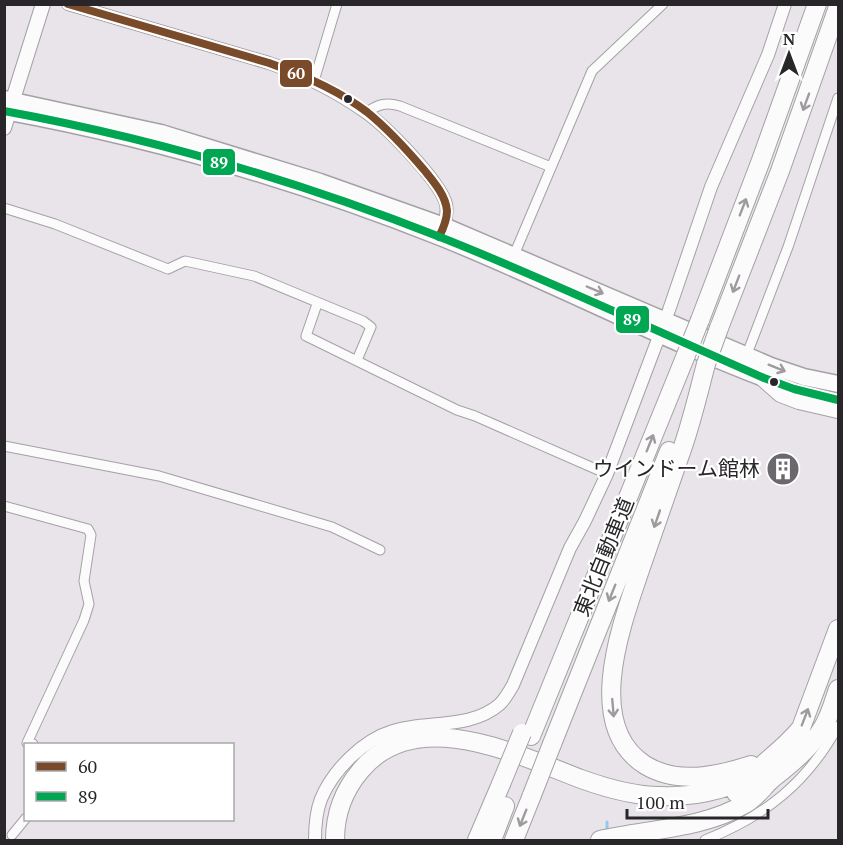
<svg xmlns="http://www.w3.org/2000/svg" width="843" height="845" font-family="'PT Serif','Noto Sans JP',serif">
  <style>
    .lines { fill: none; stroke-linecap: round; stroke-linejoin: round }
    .stream { stroke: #93c9ed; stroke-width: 3 }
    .minor-casing { stroke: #a4a1a5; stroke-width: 11 }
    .tertiary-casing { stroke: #a4a1a5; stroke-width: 14 }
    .secondary-casing { stroke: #a4a1a5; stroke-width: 16 }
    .trunk-casing { stroke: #a4a1a5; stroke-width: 19 }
    .motorway-casing { stroke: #a4a1a5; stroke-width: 20 }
    .minor { stroke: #fcfbfc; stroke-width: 9 }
    .tertiary { stroke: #fcfbfc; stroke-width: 12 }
    .secondary { stroke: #fcfbfc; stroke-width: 14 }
    .trunk { stroke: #fcfbfc; stroke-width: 16 }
    .motorway { stroke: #fcfbfc; stroke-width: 18 }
    .motorway-bridge-casing { stroke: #a4a1a5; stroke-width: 20; stroke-linecap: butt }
    .motorway-bridge { stroke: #fcfbfc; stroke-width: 18 }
    .bus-1-casing { stroke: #fff; stroke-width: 12 }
    .bus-2-casing { stroke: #fff; stroke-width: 12 }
    .bus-1 { stroke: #7a4b2a; stroke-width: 8 }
    .bus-2 { stroke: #00a651; stroke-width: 8 }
    .oneway { stroke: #9d9b9d }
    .bus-dot { fill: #282629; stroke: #fff; stroke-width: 2 }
    .labels { text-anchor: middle; stroke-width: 4.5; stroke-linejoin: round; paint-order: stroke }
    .poi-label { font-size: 21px; fill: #282629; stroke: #fff; text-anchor: end }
    .street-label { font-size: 21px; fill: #282629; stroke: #fff }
    .line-badge { stroke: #fff; stroke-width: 2 }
    .badge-label { font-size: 16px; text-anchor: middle; font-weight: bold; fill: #fff }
  </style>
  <rect width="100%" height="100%" fill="#e8e4ea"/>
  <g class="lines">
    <!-- stream -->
    <path class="stream" d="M 607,831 L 607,822"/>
    <!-- minor casing -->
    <g class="minor-casing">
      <path id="minor" d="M 314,81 L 337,4
        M 367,112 C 379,104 386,102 400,106 L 551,167
        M 4,208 L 55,224 L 168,269 L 185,261 L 254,276 L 363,321 L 371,327 L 357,360
        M 514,255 L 592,71 L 663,4
        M 317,304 L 306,336 L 457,410 L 475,416 L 607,474
        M 747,354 L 788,247 L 838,98
        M 4,446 L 159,476 L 332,527 L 380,550
        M 4,506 L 88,529 L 91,535 L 84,581 L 89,604 L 84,620 L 27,743 L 33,744
        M 12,835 L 26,818
        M 705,840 C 765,816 807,783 838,726"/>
    </g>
    <!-- tertiary casing -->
    <g class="tertiary-casing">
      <path id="tertiary" d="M 68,4 L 269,63 C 303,75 334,90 364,111 C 385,125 440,181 446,204 C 448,214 445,223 442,231
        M 315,840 C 315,827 316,812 321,799 C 333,770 363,740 393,731 C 428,720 470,730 500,704 C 505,699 509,692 513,685 L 570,548 L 585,521 L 607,474 L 669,310 L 711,187 L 768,55 L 785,4"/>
    </g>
    <!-- secondary casing -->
    <g class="secondary-casing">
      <path id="secondary" d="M 4,128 L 43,4"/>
    </g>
    <!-- trunk casing -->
    <g class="trunk-casing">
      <path id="trunk" d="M 4,99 L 161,133 L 320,182 L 444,226 L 771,366 L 804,377 L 838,384
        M 4,111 C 151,138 301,182 440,237 C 553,282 663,341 777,383"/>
    </g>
    <!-- motorway casing -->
    <g class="motorway-casing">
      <path id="motorway" d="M 700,320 L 760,163 L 817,4
        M 719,328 L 780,171 L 838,7
        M 706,364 C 698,394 691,425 680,455 C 667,492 654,529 641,567 C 623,621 582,725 645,765 C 678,785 717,776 751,765
        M 764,378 L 781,393 L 799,400 L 838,409
        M 531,736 L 686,355
        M 552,744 L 669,451
        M 736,793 L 769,782
        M 335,840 C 335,813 343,791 361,770 C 416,704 518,755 581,779 C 606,788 633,796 660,796 C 689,797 723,792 748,777 C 756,772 762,765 769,759 C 781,749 791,740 801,728 L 838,629
        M 477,840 L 501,784
        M 492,840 L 505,806
        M 514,840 L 532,795
        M 600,840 C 648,829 702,829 745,804 C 757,797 763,787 772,779 C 791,764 811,748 823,727 C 830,716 834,701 838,689"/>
    </g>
    <!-- minor -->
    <use href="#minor" class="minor"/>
    <!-- tertiary -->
    <use href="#tertiary" class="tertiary"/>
    <!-- secondary -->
    <use href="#secondary" class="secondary"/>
    <!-- trunk -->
    <use href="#trunk" class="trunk"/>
    <!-- motorway -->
    <use href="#motorway" class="motorway"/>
    <!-- motorway-bridge casing -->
    <g class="motorway-bridge-casing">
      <path id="motorway-bridge" d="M 686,355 L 700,320
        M 706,364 L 719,328
        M 501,784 L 522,733
        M 532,795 L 552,744"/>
    </g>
    <!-- motorway-bridge -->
    <use href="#motorway-bridge" class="motorway-bridge"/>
    <!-- bus-1 casing -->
    <g class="bus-1-casing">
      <path id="bus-1" d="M 68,4 L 269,63 C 303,75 338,90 367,112 C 388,129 408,151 425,171 C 434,182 446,196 447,211 C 447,220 443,229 439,237"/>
    </g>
    <!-- bus-2 casing -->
    <g class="bus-2-casing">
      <path id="bus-2" d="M 4,111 C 152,138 300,182 440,237 C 549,280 656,331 764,378 L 794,389 L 838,400"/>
    </g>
    <!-- bus-1 -->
    <use href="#bus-1" class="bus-1"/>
    <!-- bus-2 -->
    <use href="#bus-2" class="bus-2"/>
  </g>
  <!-- one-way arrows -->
  <defs><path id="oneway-shaft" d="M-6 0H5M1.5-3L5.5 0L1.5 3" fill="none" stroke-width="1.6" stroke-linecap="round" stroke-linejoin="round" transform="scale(1.5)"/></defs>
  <g class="oneway">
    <use href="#oneway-shaft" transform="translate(806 102) rotate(110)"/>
    <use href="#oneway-shaft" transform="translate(743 207) rotate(-69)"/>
    <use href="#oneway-shaft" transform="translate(736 284) rotate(111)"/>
    <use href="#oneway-shaft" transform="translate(595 290) rotate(23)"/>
    <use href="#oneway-shaft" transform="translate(777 368) rotate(22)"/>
    <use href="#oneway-shaft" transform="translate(650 443) rotate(-68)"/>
    <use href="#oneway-shaft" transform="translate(657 519) rotate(109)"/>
    <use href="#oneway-shaft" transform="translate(612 593) rotate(112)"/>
    <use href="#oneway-shaft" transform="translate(613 708) rotate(85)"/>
    <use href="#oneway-shaft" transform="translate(805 717) rotate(-69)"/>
    <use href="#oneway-shaft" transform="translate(523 818) rotate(112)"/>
  </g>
  <!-- icons -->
  <defs>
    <g id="building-disc" transform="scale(1.725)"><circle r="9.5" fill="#6b686d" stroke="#fff"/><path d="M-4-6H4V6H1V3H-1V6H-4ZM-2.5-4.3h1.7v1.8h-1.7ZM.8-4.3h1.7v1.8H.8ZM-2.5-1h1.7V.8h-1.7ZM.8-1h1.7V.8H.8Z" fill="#fff"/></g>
  </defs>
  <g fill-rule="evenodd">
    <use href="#building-disc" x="783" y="469"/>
  </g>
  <!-- markers -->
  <g class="bus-dot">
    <circle cx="348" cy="99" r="5"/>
    <circle cx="774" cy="382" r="5"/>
  </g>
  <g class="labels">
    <!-- poi labels -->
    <g class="poi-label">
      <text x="760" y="476">ウインドーム館林</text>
    </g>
    <!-- street labels -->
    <g class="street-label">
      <text transform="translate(604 557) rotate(-68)" y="7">東北自動車道</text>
    </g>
  </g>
  <g class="line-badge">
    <rect x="279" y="59" width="34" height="29" rx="6" fill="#7a4b2a"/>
    <rect x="202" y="148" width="34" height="28" rx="6" fill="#00a651"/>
    <rect x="615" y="305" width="35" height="29" rx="6" fill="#00a651"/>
  </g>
  <g class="badge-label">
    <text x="296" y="79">60</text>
    <text x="219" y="168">89</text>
    <text x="632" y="325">89</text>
  </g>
  <!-- border -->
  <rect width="843" height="845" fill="none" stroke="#282629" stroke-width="12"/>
  <!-- legend -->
  <rect x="24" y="743" width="210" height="78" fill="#ffffff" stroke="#a9a8a9" stroke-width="1.5"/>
  <rect x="36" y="762" width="30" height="9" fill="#7a4b2a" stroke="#a9a8a9" stroke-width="1.5"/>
  <text x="78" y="773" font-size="18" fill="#282629">60</text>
  <rect x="36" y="792" width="30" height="9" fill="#00a651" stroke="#a9a8a9" stroke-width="1.5"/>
  <text x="78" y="803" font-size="18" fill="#282629">89</text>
  <!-- north arrow -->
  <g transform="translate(789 54)" stroke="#ffffff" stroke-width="4.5" paint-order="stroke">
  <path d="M0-4.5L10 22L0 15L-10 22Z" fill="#282629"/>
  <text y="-9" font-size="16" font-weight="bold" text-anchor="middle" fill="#282629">N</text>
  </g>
  <!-- scale -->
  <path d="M627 809v9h141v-9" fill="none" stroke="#282629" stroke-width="3"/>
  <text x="636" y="809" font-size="18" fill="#282629" stroke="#ffffff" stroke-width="4.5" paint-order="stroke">100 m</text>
</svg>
